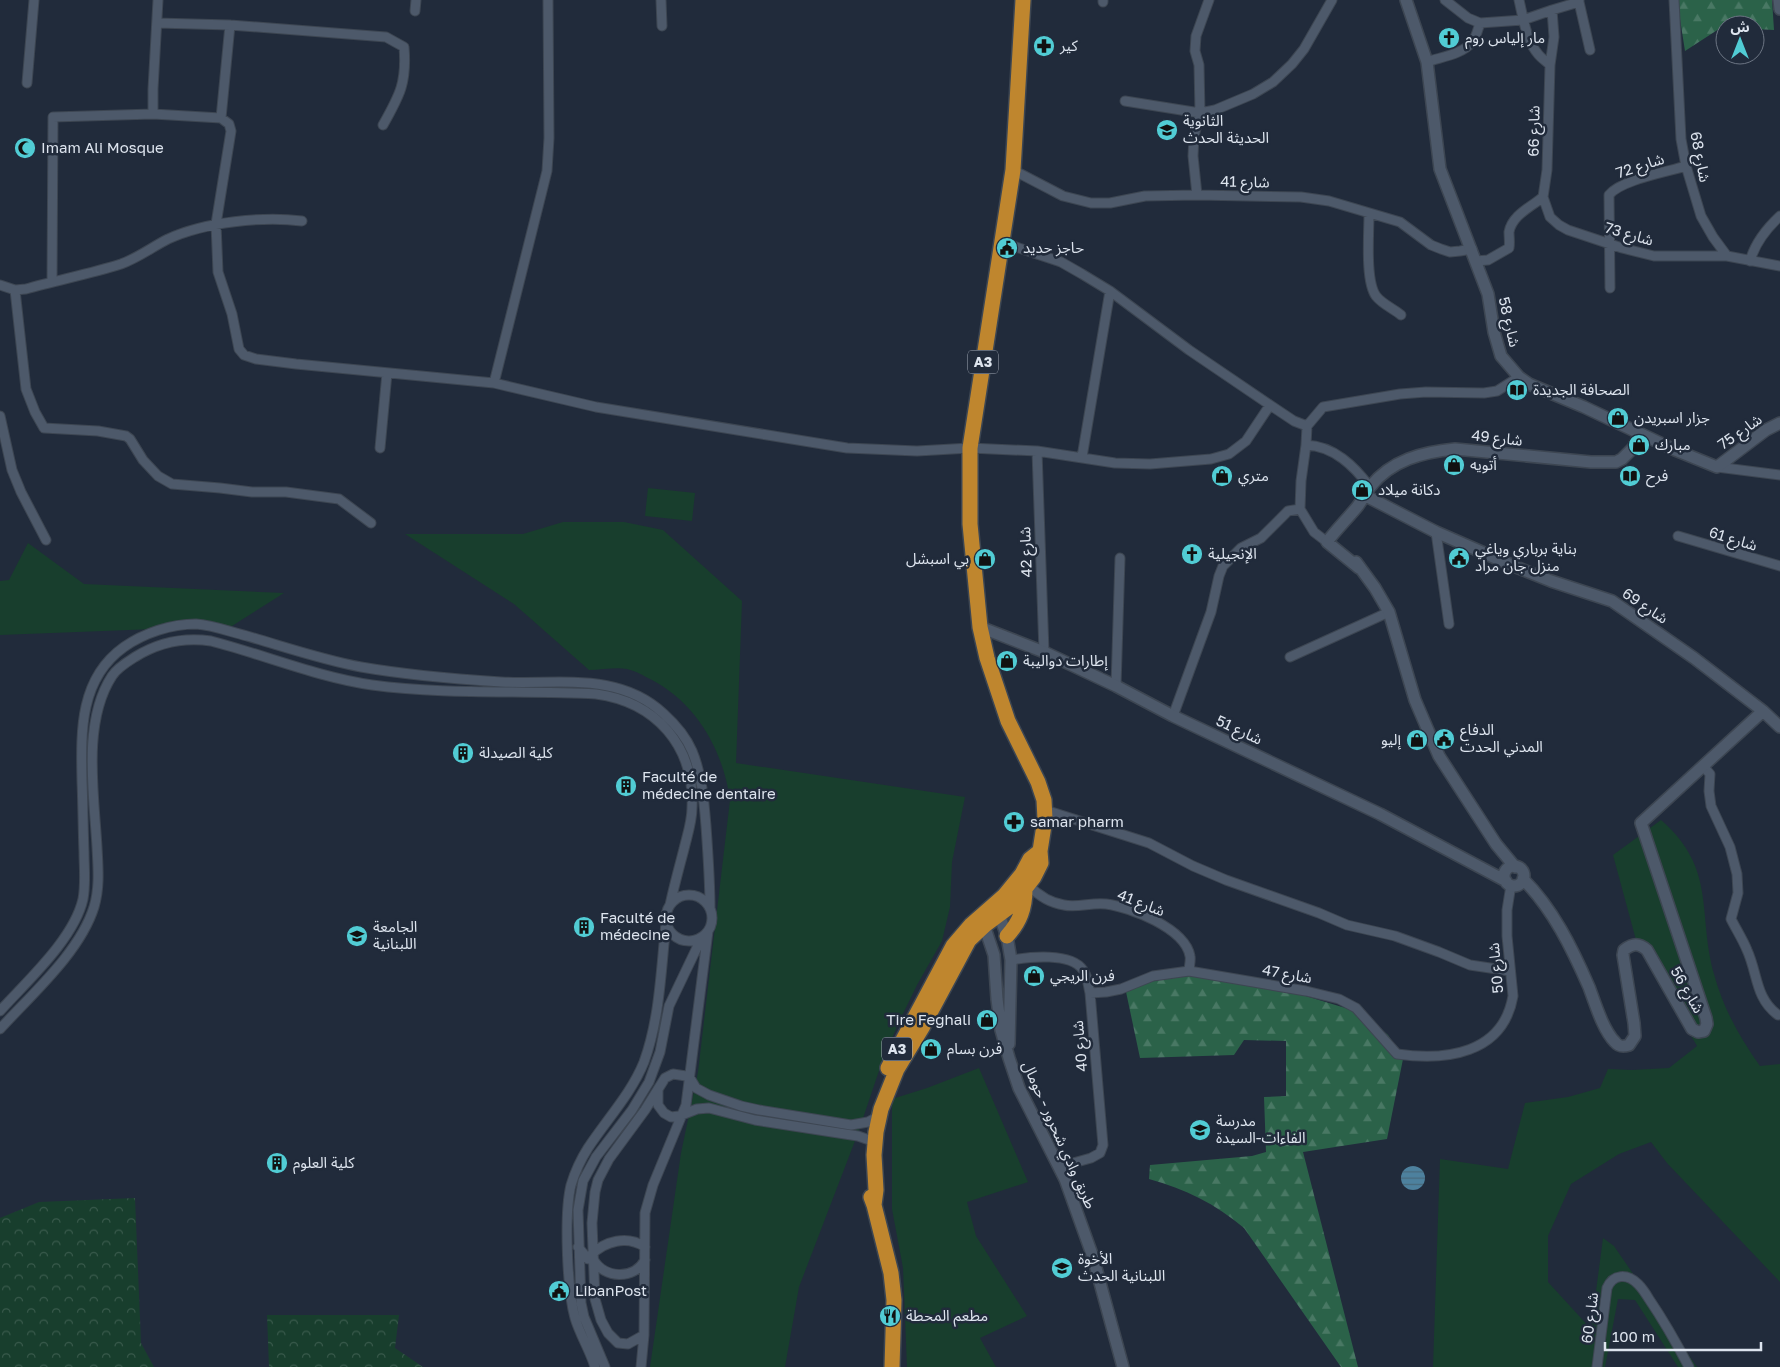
<svg xmlns="http://www.w3.org/2000/svg" width="1780" height="1367" font-family="'Golos Text','Noto Sans Arabic',sans-serif">
  <style>
    .grass { fill: #183e2d }
    .forest { fill: url(#forest-firs) }
    .park { fill: url(#park-crowns) }
    .water { fill: url(#water-rules) }
    .lines { fill: none; stroke-linecap: round; stroke-linejoin: round }
    .street-casing { stroke: #3d4652; stroke-width: 11 }
    .secondary-casing { stroke: #3d4652; stroke-width: 14 }
    .highway-casing { stroke: #3d4652; stroke-width: 18 }
    .street { stroke: #4d596a; stroke-width: 9 }
    .secondary { stroke: #4d596a; stroke-width: 11 }
    .highway { stroke: #bf862e; stroke-width: 15 }
    .labels { text-anchor: middle; stroke-width: 5; stroke-linejoin: round; paint-order: stroke }
    .shield { fill: #212b3b; stroke: #a5acb8; stroke-width: 1 }
    .shield-label { font-size: 14px; font-weight: bold; fill: #dde4ee }
    .poi-label { font-size: 15px; fill: #dde4ee; stroke: #212b3b; text-anchor: start }
    .street-label { font-size: 15px; fill: #dde4ee; stroke: #212b3b }
  </style>
  <defs>
    <pattern id="forest-firs" width="22" height="20" patternUnits="userSpaceOnUse" patternTransform="scale(1.25)"><rect width="22" height="20" fill="#2b6249"/><path d="M5 1l3.5 6h-7zM16 11l3.5 6h-7z" fill="#497864"/></pattern>
    <pattern id="park-crowns" width="20" height="18" patternUnits="userSpaceOnUse" patternTransform="scale(1.25)"><rect width="20" height="18" fill="#183e2d"/><path d="M2 6a3 3 0 1 1 6 0M12 15a3 3 0 1 1 6 0" fill="none" stroke="#395a4c"/></pattern>
    <pattern id="water-rules" width="6" height="5" patternUnits="userSpaceOnUse" patternTransform="scale(1.25)"><rect width="6" height="5" fill="#4d819e"/><path d="M0 2.5h6" fill="none" stroke="#49697b"/></pattern>
  </defs>
  <rect width="100%" height="100%" fill="#212b3b"/>
  <!-- grass -->
  <path class="grass" d="M 648,488 L 695,493 L 692,521 L 645,516 Z
    M 563,522 L 624,522 L 663,530 L 742,601 L 736,763 L 965,797 L 952,862 L 950,907 L 942,941 L 917,985 L 899,1022 L 883,1059 L 858,1133 L 799,1287 L 785,1367 L 650,1367 L 681,1153 L 698,1072 L 730,800 C 723,750 697,704 652,680 C 644,676 636,671 627,669 C 616,667 601,670 589,670 L 514,604 L 405,534 L 523,534 Z
    M 28,543 L 84,584 L 284,593 L 232,626 L 0,635 L 0,581 L 9,580 Z
    M 1661,820 C 1717,869 1697,911 1714,974 C 1723,1008 1740,1038 1760,1066 L 1780,1064 L 1780,1282 L 1667,1163 L 1651,1142 L 1619,1154 L 1571,1184 L 1548,1236 L 1548,1282 L 1591,1329 L 1603,1238 L 1614,1246 L 1697,1367 L 1678,1367 L 1635,1300 L 1618,1299 L 1605,1367 L 1433,1367 L 1440,1159 L 1508,1169 L 1525,1103 L 1568,1097 L 1600,1088 L 1608,1069 L 1632,1070 L 1669,1068 L 1697,1046 L 1636,940 L 1613,855 Z
    M 979,1068 L 1028,1182 L 967,1202 L 976,1236 L 1027,1316 L 980,1338 L 996,1367 L 907,1367 L 903,1268 L 892,1209 L 892,1099 L 927,1088 Z"/>
  <!-- forest -->
  <path class="forest" d="M 1677,0 L 1772,0 L 1774,30 L 1755,29 L 1755,25 L 1725,25 L 1725,27 L 1722,27 L 1685,51 Z
    M 1187,967 L 1253,980 L 1362,1013 L 1388,1035 L 1403,1059 L 1387,1139 L 1303,1152 L 1358,1367 L 1341,1367 L 1244,1228 C 1216,1204 1185,1189 1149,1179 L 1150,1165 L 1252,1156 L 1266,1152 L 1264,1097 L 1286,1096 L 1286,1041 L 1244,1040 L 1234,1055 L 1140,1058 L 1125,987 Z"/>
  <!-- park -->
  <path class="park" d="M 135,1198 L 141,1343 L 154,1367 L 0,1367 L 0,1218 L 39,1202 Z
    M 267,1315 L 399,1315 L 395,1348 L 423,1367 L 269,1367 Z"/>
  <!-- water -->
  <path class="water" d="M1401 1178a12 12 0 1 1 24 0a12 12 0 1 1-24 0Z"/>
  <g class="lines">
    <!-- street casing -->
    <g class="street-casing">
      <path id="street" d="M 158,0 L 153,89 L 153,114 L 221,118 L 229,124 L 231,131 L 216,224 L 218,272 L 232,314 L 239,349 L 244,355 L 256,359 L 296,364 L 494,383 L 596,407 L 847,448 L 917,451 L 970,448 L 1037,451 L 1115,463 L 1150,464 L 1211,459 L 1229,454 L 1246,441 L 1270,405
        M 661,0 L 662,26
        M 1103,0 L 1103,2
        M 1445,0 L 1468,18 L 1480,23 L 1523,20 L 1552,10 L 1579,2 L 1579,0
        M 1519,0 C 1523,17 1526,40 1538,54 C 1541,58 1546,61 1550,65
        M 1674,0 L 1681,139 L 1686,166 L 1701,216 L 1713,237 L 1727,256
        M 1579,2 L 1590,50
        M 1552,10 L 1554,37 L 1550,65 L 1547,170 L 1543,197 L 1550,217 L 1559,225 L 1568,230 L 1622,248 L 1654,256 L 1727,256 L 1780,266
        M 415,11 L 416,0
        M 157,23 L 230,25 L 386,37 L 404,47 C 407,82 400,95 383,125
        M 1427,62 C 1441,57 1463,54 1472,42 C 1476,38 1478,29 1480,23
        M 27,83 L 34,0
        M 1125,101 L 1200,113 L 1215,110 L 1253,94 L 1273,82 L 1292,64 L 1304,49 L 1332,0
        M 221,118 L 230,25
        M 1013,170 L 1063,196 L 1091,203 L 1110,203 L 1145,196 L 1197,195 L 1301,197 L 1329,201 L 1400,222 L 1431,245 L 1441,249 L 1450,252 L 1460,251 L 1472,249
        M 1197,195 L 1193,156 L 1194,136 L 1200,113 L 1199,65 L 1195,51 L 1196,36 L 1209,0
        M 1369,214 C 1369,233 1365,281 1376,296 C 1382,304 1394,309 1401,315
        M 1001,242 L 1061,262 L 1082,274 L 1110,291 L 1189,350 L 1270,405 L 1294,421 L 1307,426 L 1306,445 L 1301,481 L 1300,509 L 1314,532 L 1327,542
        M 1476,261 L 1488,260 L 1509,248 C 1510,243 1509,237 1509,232 C 1512,215 1531,207 1543,197
        M 1750,261 C 1755,243 1766,229 1780,216
        M 52,282 L 53,117 L 153,114
        M 0,285 L 15,290 L 26,289 C 57,280 90,274 121,264 C 138,258 152,247 168,239 C 205,222 263,216 302,221
        M 1610,288 L 1609,195 C 1620,180 1667,172 1686,166
        M 15,290 L 26,389 L 35,412 L 44,428 L 98,431 L 126,436 L 130,439 L 143,460 L 158,476 L 172,484 L 220,488 L 252,492 L 286,492 L 339,499 L 371,523
        M 494,383 L 547,171 L 549,138 L 548,0
        M 0,416 L 12,470 L 21,492 L 46,540
        M 1307,426 L 1323,407 L 1400,394 L 1426,392 L 1484,393 L 1497,391 L 1519,377
        M 1306,445 C 1334,446 1354,466 1370,487
        M 380,448 L 387,373
        M 1037,451 L 1044,652
        M 1082,457 L 1110,291
        M 1717,467 L 1780,475
        M 1436,532 L 1449,624
        M 1678,536 L 1780,566
        M 1290,657 L 1389,612
        M 1116,686 L 1120,558
        M 1173,716 L 1211,612 L 1219,576 L 1223,566 L 1241,548 L 1261,538 L 1288,511 L 1300,509
        M 1703,766 L 1710,774 L 1709,791 L 1711,806 L 1730,847 L 1737,874 L 1738,893 L 1731,919 C 1736,929 1743,940 1747,950 C 1758,974 1755,998 1778,1015
        M 1045,810 L 1149,843 L 1193,866 L 1226,880 L 1319,913 L 1347,925 L 1395,936 L 1439,952 L 1470,965 L 1510,971
        M 1028,885 C 1038,895 1050,903 1064,905 C 1078,908 1092,902 1106,904 C 1130,907 1185,928 1190,956 C 1191,960 1189,967 1189,971
        M666 918a23 23 0 1 1 46 0a23 23 0 1 1-46 0Z
        M 1011,960 C 1029,957 1071,952 1083,970 C 1088,976 1088,986 1090,993 L 1103,1145 L 1100,1153 L 1091,1158 L 1059,1167
        M 1090,993 L 1106,992 L 1121,989 L 1153,976 L 1189,971 L 1306,991 L 1339,999 L 1356,1008 L 1397,1054 C 1446,1061 1503,1054 1513,996 L 1507,936 L 1507,910 L 1511,885
        M 0,1011 C 27,981 74,939 83,899 C 86,883 84,867 84,852 C 83,828 83,805 82,781 C 81,732 79,679 124,647 C 144,633 171,624 196,624 C 213,625 230,632 247,636 C 285,647 323,660 361,667 C 407,675 455,679 501,682 C 558,685 618,671 664,714 C 675,724 686,737 692,751 C 702,775 704,801 706,826 C 708,854 710,881 710,909
        M 0,1029 C 32,994 80,952 94,907 C 100,887 98,867 97,847 C 94,794 82,722 112,676 C 117,668 127,662 135,657 C 159,642 183,637 211,641 C 265,655 317,677 372,685 C 447,695 522,690 596,694 C 656,702 695,746 692,808 C 692,822 687,836 684,849 C 679,868 674,886 670,905
        M 658,1091 L 658,1105 L 664,1113 L 671,1117 L 679,1116 L 697,1109 L 709,1108 L 755,1120 L 858,1136 L 875,1142
        M 578,1247 L 588,1259 L 593,1259 C 604,1279 634,1280 645,1260
        M 591,1255 C 605,1241 627,1235 645,1247
        M 644,1335 L 628,1344 L 618,1343 L 608,1333 L 601,1320 L 595,1299 L 592,1223 L 595,1192 L 598,1180 L 609,1159 L 645,1110 L 665,1078 L 673,1074 L 686,1076 L 690,1078 L 696,1088 L 709,1095 L 741,1106 L 759,1110 L 851,1125 L 868,1122 L 879,1116
        M 595,1367 C 590,1350 580,1335 575,1318 C 567,1289 564,1214 571,1185 C 575,1172 581,1159 588,1148 C 607,1119 631,1094 644,1062 C 660,1018 661,969 666,923
        M 605,1367 L 584,1317 L 581,1303 L 578,1210 L 583,1181 L 596,1157 L 632,1110 L 649,1082 L 660,1052 L 669,1006 L 702,937
        M 641,1367 L 644,1335 L 645,1213 L 653,1185 L 686,1105 L 708,931
        M 1597,1367 L 1607,1288 C 1613,1274 1627,1273 1638,1284 C 1642,1288 1646,1294 1649,1299 C 1664,1321 1677,1344 1689,1367"/>
    </g>
    <!-- secondary casing -->
    <g class="secondary-casing">
      <path id="secondary" d="M 1406,0 L 1427,62 L 1440,169 L 1488,294 L 1494,332 L 1501,356 L 1519,377 L 1529,384 L 1584,407 L 1675,450 L 1717,467 L 1766,430 L 1780,423
        M 1779,0 L 1780,9
        M 1364,495 L 1436,532 L 1516,567 L 1551,581 L 1612,601 L 1694,658 L 1763,711 L 1780,727
        M 1356,562 L 1375,588 L 1389,612 L 1415,700 L 1439,756 L 1496,844 L 1515,867
        M 1359,568 L 1327,542 C 1336,530 1347,519 1357,507 C 1362,501 1365,493 1370,487 C 1391,460 1423,452 1455,449 L 1591,462 L 1616,462 L 1622,459 L 1633,448 L 1640,434
        M 980,627 L 1044,652 L 1116,686 L 1173,716 L 1380,814 L 1506,881
        M1504 876a10 10 0 1 1 20 0a10 10 0 1 1-20 0Z
        M 1523,879 C 1553,909 1572,948 1589,987 C 1595,1003 1603,1030 1615,1042 C 1619,1047 1623,1047 1629,1045 L 1635,1036 L 1634,1023 L 1623,955 L 1624,950 C 1633,943 1639,943 1647,950 L 1692,1029 L 1698,1032 L 1704,1031 L 1707,1024 L 1706,1018 L 1641,823 L 1763,711
        M 996,907 L 1007,936 L 1011,960 L 1009,1044
        M 982,919 L 994,955 L 997,999 L 1001,1030 L 1009,1058 L 1019,1088 L 1065,1179 L 1093,1257 L 1123,1367"/>
    </g>
    <!-- highway casing -->
    <g class="highway-casing">
      <path id="highway" d="M 1007,936 C 1020,922 1025,908 1025,889
        M 888,1068 L 953,946 L 971,925 L 1004,896 L 1022,874 L 1030,859 L 1040,851
        M 871,1197 L 874,1205 L 891,1273 L 894,1300 L 892,1367
        M 874,1205 L 876,1190 L 874,1155 L 876,1132 L 881,1109 L 897,1069 L 923,1026 L 969,940 L 985,925 L 1012,905 L 1034,877 L 1041,863 L 1040,851 L 1045,819 L 1044,800 L 1038,782 L 1008,721 L 987,658 L 980,627 L 970,524 L 970,448 L 1013,170 L 1023,0"/>
    </g>
    <!-- street -->
    <use href="#street" class="street"/>
    <!-- secondary -->
    <use href="#secondary" class="secondary"/>
    <!-- highway -->
    <use href="#highway" class="highway"/>
  </g>
  <!-- icons -->
  <defs>
    <g id="church-disc" transform="scale(1.125)"><circle r="9.5" fill="#51ccd4" stroke="#212b3b"/><path d="M-1.2-6h2.4v3.5h3.3v2.4h-3.3V6h-2.4V-.1h-3.3v-2.4h3.3Z" fill="#111"/></g>
    <g id="pharmacy-disc" transform="scale(1.125)"><circle r="9.5" fill="#51ccd4" stroke="#212b3b"/><path d="M-2-6h4v4h4v4h-4v4h-4v-4h-4v-4h4Z" fill="#111"/></g>
    <g id="school-disc" transform="scale(1.125)"><circle r="9.5" fill="#51ccd4" stroke="#212b3b"/><path d="M0-5L7-2L0 1L-7-2ZM-4 1L0 2.5L4 1V4Q0 6-4 4Z" fill="#111"/></g>
    <g id="mosque-disc" transform="scale(1.125)"><circle r="9.5" fill="#51ccd4" stroke="#212b3b"/><path d="M3.5-4.9A6 6 0 1 0 3.5 4.9A5 5 0 1 1 3.5-4.9Z" fill="#111"/></g>
    <g id="civic-disc" transform="scale(1.125)"><circle r="9.5" fill="#51ccd4" stroke="#212b3b"/><path d="M-.6-6.5H3V-4.5H.6V-3L4-1V1h2V6H-6V1h2V-1L-.6-3ZM-1.2 2.5V6h2.4V2.5Z" fill="#111"/></g>
    <g id="library-disc" transform="scale(1.125)"><circle r="9.5" fill="#51ccd4" stroke="#212b3b"/><path d="M-6-4Q-3-5.5-.7-3.5V5Q-3 3-6 4ZM6-4Q3-5.5 .7-3.5V5Q3 3 6 4Z" fill="#111"/></g>
    <g id="shop-disc" transform="scale(1.125)"><circle r="9.5" fill="#51ccd4" stroke="#212b3b"/><path d="M-5-2.5h2.3a2.7 3.5 0 0 1 5.4 0H5L5.5 6h-11ZM-1.5-2.5h3a1.5 2.3 0 0 0-3 0Z" fill="#111"/></g>
    <g id="building-disc" transform="scale(1.125)"><circle r="9.5" fill="#51ccd4" stroke="#212b3b"/><path d="M-4-6H4V6H1V3H-1V6H-4ZM-2.5-4.3h1.7v1.8h-1.7ZM.8-4.3h1.7v1.8H.8ZM-2.5-1h1.7V.8h-1.7ZM.8-1h1.7V.8H.8Z" fill="#111"/></g>
    <g id="university-disc" transform="scale(1.125)"><circle r="9.5" fill="#51ccd4" stroke="#212b3b"/><path d="M0-5L7-2L0 1L-7-2ZM-4 1L0 2.5L4 1V4Q0 6-4 4Z" fill="#111"/></g>
    <g id="restaurant-disc" transform="scale(1.125)"><circle r="9.5" fill="#51ccd4" stroke="#212b3b"/><path d="M-5-6h1v4h1v-4h1v4h1v-4h1v5L-1.5 .5V6h-2V.5L-5-1ZM5-6V6H3V1.5H1.5Q1.5-4 5-6Z" fill="#111"/></g>
  </defs>
  <g fill-rule="evenodd">
    <use href="#church-disc" x="1449" y="38"/>
    <use href="#pharmacy-disc" x="1044" y="46"/>
    <use href="#school-disc" x="1167" y="130"/>
    <use href="#mosque-disc" x="25" y="148"/>
    <use href="#civic-disc" x="1007" y="248"/>
    <use href="#library-disc" x="1517" y="390"/>
    <use href="#shop-disc" x="1618" y="418"/>
    <use href="#shop-disc" x="1639" y="445"/>
    <use href="#shop-disc" x="1454" y="465"/>
    <use href="#shop-disc" x="1222" y="476"/>
    <use href="#library-disc" x="1630" y="476"/>
    <use href="#shop-disc" x="1362" y="490"/>
    <use href="#church-disc" x="1192" y="554"/>
    <use href="#civic-disc" x="1459" y="558"/>
    <use href="#shop-disc" x="985" y="559"/>
    <use href="#shop-disc" x="1007" y="661"/>
    <use href="#civic-disc" x="1444" y="739"/>
    <use href="#shop-disc" x="1417" y="740"/>
    <use href="#building-disc" x="463" y="753"/>
    <use href="#building-disc" x="626" y="786"/>
    <use href="#pharmacy-disc" x="1014" y="822"/>
    <use href="#building-disc" x="584" y="927"/>
    <use href="#university-disc" x="357" y="936"/>
    <use href="#shop-disc" x="1034" y="976"/>
    <use href="#shop-disc" x="987" y="1020"/>
    <use href="#shop-disc" x="931" y="1049"/>
    <use href="#school-disc" x="1200" y="1130"/>
    <use href="#building-disc" x="277" y="1163"/>
    <use href="#school-disc" x="1062" y="1268"/>
    <use href="#civic-disc" x="559" y="1291"/>
    <use href="#restaurant-disc" x="890" y="1316"/>
  </g>
  <g class="labels">
    <!-- shield labels -->
    <g class="shield">
      <rect x="968" y="350.5" width="30" height="23" rx="4"/>
      <rect x="882" y="1037.5" width="30" height="23" rx="4"/>
    </g>
    <g class="shield-label">
      <text x="983" y="367">A3</text>
      <text x="897" y="1054">A3</text>
    </g>
    <!-- poi labels -->
    <g class="poi-label">
      <text x="1465" y="43">مار إلياس روم</text>
      <text x="1060" y="51">كير</text>
      <text x="1183" y="126">الثانوية<tspan x="1183" dy="17">الحديثة الحدث</tspan></text>
      <text x="41" y="153">Imam Ali Mosque</text>
      <text x="1023" y="253">حاجز حديد</text>
      <text x="1533" y="395">الصحافة الجديدة</text>
      <text x="1634" y="423">جزار اسبريدن</text>
      <text x="1655" y="450">مبارك</text>
      <text x="1470" y="470">أتويه</text>
      <text x="1238" y="481">متري</text>
      <text x="1646" y="481">فرح</text>
      <text x="1378" y="495">دكانة ميلاد</text>
      <text x="1475" y="554">بناية برباري وياغي<tspan x="1475" dy="17">منزل جان مراد</tspan></text>
      <text x="1208" y="559">الإنجيلية</text>
      <text x="969" y="564" text-anchor="end">بي اسبشل</text>
      <text x="1023" y="666">إطارات دواليبة</text>
      <text x="1460" y="735">الدفاع<tspan x="1460" dy="17">المدني الحدت</tspan></text>
      <text x="1401" y="745" text-anchor="end">إليو</text>
      <text x="479" y="758">كلية الصيدلة</text>
      <text x="642" y="782">Faculté de<tspan x="642" dy="17">médecine dentaire</tspan></text>
      <text x="1030" y="827">samar pharm</text>
      <text x="600" y="923">Faculté de<tspan x="600" dy="17">médecine</tspan></text>
      <text x="373" y="932">الجامعة<tspan x="373" dy="17">اللبنانية</tspan></text>
      <text x="1050" y="981">فرن الريجي</text>
      <text x="971" y="1025" text-anchor="end">Tire Feghali</text>
      <text x="947" y="1054">فرن بسام</text>
      <text x="1216" y="1126">مدرسة<tspan x="1216" dy="17">الفاءات-السيدة</tspan></text>
      <text x="293" y="1168">كلية العلوم</text>
      <text x="1078" y="1264">الأخوة<tspan x="1078" dy="17">اللبنانية الحدث</tspan></text>
      <text x="575" y="1296">LibanPost</text>
      <text x="906" y="1321">مطعم المحطة</text>
    </g>
    <!-- street labels -->
    <g class="street-label">
      <text transform="translate(1534 131) rotate(-89)" y="5">شارع 66</text>
      <text transform="translate(1700 157) rotate(79)" y="5">شارع 68</text>
      <text transform="translate(1640 166) rotate(-18)" y="5">شارع 72</text>
      <text transform="translate(1245 182) rotate(1)" y="5">شارع 41</text>
      <text transform="translate(1629 234) rotate(16)" y="5">شارع 73</text>
      <text transform="translate(1509 322) rotate(77)" y="5">شارع 58</text>
      <text transform="translate(1740 432) rotate(-35)" y="5">شارع 75</text>
      <text transform="translate(1497 438) rotate(6)" y="5">شارع 49</text>
      <text transform="translate(1733 539) rotate(17)" y="5">شارع 61</text>
      <text transform="translate(1026 552) rotate(-92)" y="5">شارع 42</text>
      <text transform="translate(1645 606) rotate(34)" y="5">شارع 69</text>
      <text transform="translate(1239 730) rotate(25)" y="5">شارع 51</text>
      <text transform="translate(1141 903) rotate(21)" y="5">شارع 41</text>
      <text transform="translate(1496 968) rotate(-95)" y="5">شارع 50</text>
      <text transform="translate(1287 974) rotate(10)" y="5">شارع 47</text>
      <text transform="translate(1687 990) rotate(60)" y="5">شارع 56</text>
      <text transform="translate(1080 1046) rotate(-95)" y="5">شارع 40</text>
      <text transform="translate(1059 1135) rotate(66)" y="5">طريق وادي شحرور - حومال</text>
      <text transform="translate(1590 1318) rotate(-83)" y="5">شارع 60</text>
    </g>
  </g>
  <!-- north arrow -->
  <g transform="translate(1740 40)"><circle r="24" fill="#212b3b" stroke="#6c7583"/>
  <path d="M0-4L9 19L0 12L-9 19Z" fill="#51ccd4"/>
  <text y="-8" font-size="14" font-weight="bold" text-anchor="middle" fill="#dde4ee">ش</text>
  </g>
  <!-- scale -->
  <path d="M1605 1342v8h156v-8" fill="none" stroke="#dde4ee" stroke-width="2.5"/>
  <text x="1612" y="1342" font-size="15" fill="#dde4ee" stroke="#212b3b" stroke-width="4" paint-order="stroke">100 m</text>
</svg>
